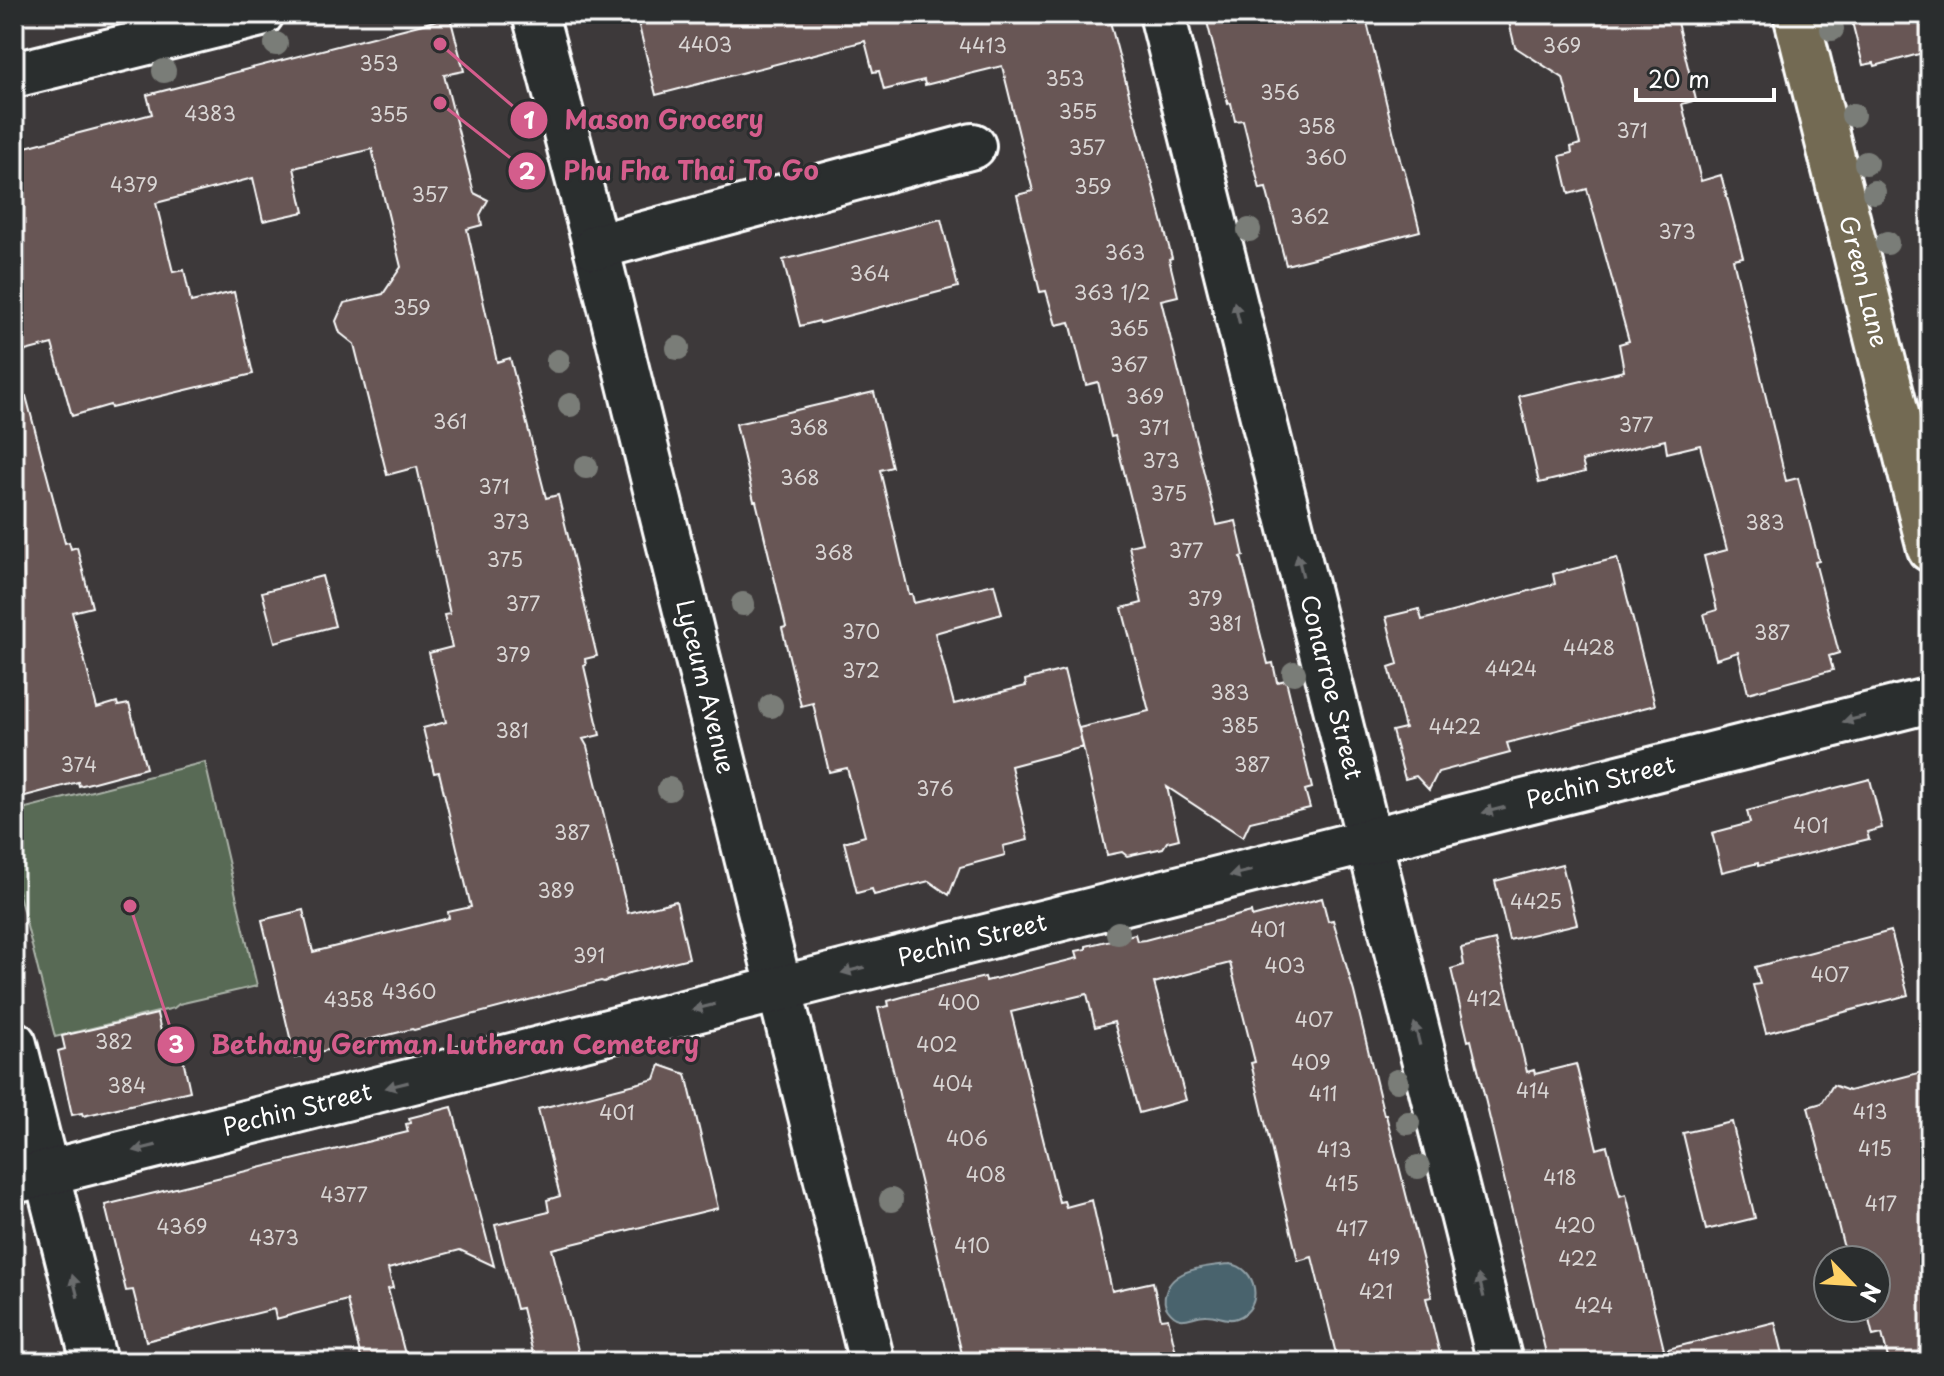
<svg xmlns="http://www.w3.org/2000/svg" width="1944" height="1376" font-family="'Playpen Sans',sans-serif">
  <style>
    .green { fill: #586a54; stroke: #acb4aa; stroke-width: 2 }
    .water { fill: #49636d; stroke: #92a1a7; stroke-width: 2 }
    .building { fill: #685655; stroke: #fff; stroke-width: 2 }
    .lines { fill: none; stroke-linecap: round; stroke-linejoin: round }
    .minor-casing { stroke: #fff; stroke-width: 50 }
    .major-casing { stroke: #fff; stroke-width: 50 }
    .minor { stroke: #2a2d2e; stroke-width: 44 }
    .major { stroke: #736b52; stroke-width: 44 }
    .tree { fill: #7a7d78 }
    .oneway { fill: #6a6c6d }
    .labels { text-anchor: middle; stroke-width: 6; stroke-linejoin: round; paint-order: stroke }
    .number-label { font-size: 20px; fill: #d9d5d4 }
    .street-label { font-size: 24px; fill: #fff; stroke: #2a2d2e }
    .leader { fill: none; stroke: #d45d8c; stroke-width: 3 }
    .callout-dot { fill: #d45d8c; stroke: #2a2d2e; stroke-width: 3 }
    .mark-label { font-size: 24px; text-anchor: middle; font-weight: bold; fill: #fff }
    .callout-label { font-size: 26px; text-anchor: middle; font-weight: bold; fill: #d45d8c; stroke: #2a2d2e; stroke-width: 6; stroke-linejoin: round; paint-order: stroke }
  </style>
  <rect width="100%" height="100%" fill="#3d393a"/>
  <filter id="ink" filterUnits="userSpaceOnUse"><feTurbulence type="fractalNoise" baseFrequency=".0125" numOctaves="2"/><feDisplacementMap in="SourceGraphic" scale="16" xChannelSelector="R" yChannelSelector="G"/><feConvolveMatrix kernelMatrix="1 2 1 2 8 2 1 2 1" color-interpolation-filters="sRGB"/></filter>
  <g filter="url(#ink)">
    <!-- green -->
    <path class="green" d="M 205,762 L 257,986 L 179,1004 L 174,1008 L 55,1037 L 14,875 L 14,811 Z"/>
    <!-- water -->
    <path class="water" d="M 1230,1264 C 1257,1267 1265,1308 1237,1318 C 1227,1322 1218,1315 1207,1315 C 1192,1314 1181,1328 1168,1310 C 1164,1305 1164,1298 1166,1292 C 1173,1268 1209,1266 1230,1264 Z"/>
    <!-- building -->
    <path class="building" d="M 636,14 L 1108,14 L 1172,258 L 1169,259 L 1178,296 L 1161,300 L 1188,409 L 1217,525 L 1236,521 L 1244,556 L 1241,557 L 1268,664 L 1273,663 L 1277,682 L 1286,680 L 1312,788 L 1305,790 L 1310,808 L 1250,822 L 1243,837 L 1167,787 L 1179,839 L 1167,842 L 1163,848 L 1127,856 L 1122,852 L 1107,855 L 1079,728 L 1149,711 L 1122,608 L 1142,603 L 1129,546 L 1142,543 L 1115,436 L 1111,437 L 1098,382 L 1086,385 L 1070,322 L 1056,325 L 1046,291 L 1040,292 L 1017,195 L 1033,191 L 1002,66 L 925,85 L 924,80 L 884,90 L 879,71 L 873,72 L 865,41 L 656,95 Z
      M 1205,14 L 1365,14 L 1402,168 L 1404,168 L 1420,231 L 1286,265 L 1266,188 L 1260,189 L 1243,120 L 1235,121 L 1231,103 L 1228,104 Z
      M 1507,14 L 1675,14 L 1696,100 L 1682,104 L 1701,181 L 1721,175 L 1743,257 L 1733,259 L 1786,481 L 1798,478 L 1819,561 L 1815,562 L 1839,653 L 1829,656 L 1833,670 L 1748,693 L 1738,652 L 1716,659 L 1704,614 L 1717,610 L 1704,556 L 1727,550 L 1700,445 L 1667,453 L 1665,440 L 1582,461 L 1585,472 L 1539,483 L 1519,396 L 1624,371 L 1619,344 L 1629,341 L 1587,189 L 1569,194 L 1560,156 L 1572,153 L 1571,147 L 1580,144 L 1563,78 L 1515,47 Z
      M 1850,14 L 1930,14 L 1930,51 L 1875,66 L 1874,63 L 1863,65 Z
      M 450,17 L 464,71 L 444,75 L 474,193 L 488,200 L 480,215 L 482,225 L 467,229 L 497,362 L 510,358 L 546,498 L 558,495 L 597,656 L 585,659 L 586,665 L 584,666 L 600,735 L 583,739 L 587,746 L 628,913 L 676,901 L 689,958 L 618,976 L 604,982 L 601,981 L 414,1030 L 412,1029 L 295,1058 L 262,920 L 303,910 L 313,952 L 449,918 L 448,912 L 471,907 L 439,772 L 434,773 L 423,728 L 446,722 L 429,653 L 452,647 L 444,615 L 450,614 L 417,467 L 387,475 L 354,344 L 340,333 L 336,321 L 344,303 L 383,294 L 401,267 L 372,149 L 294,168 L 304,212 L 263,221 L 253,178 L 156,203 L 173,272 L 184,270 L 191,302 L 234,292 L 253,374 L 111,408 L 110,405 L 72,416 L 52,344 L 14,354 L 14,150 L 152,114 L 147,95 Z
      M 941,219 L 958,287 L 820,323 L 819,321 L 800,326 L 783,260 Z
      M 874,392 L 892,467 L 880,470 L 909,594 L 912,594 L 914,603 L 994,584 L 1002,614 L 935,633 L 954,704 L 1026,686 L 1025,680 L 1064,670 L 1083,747 L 1011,766 L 1028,840 L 1003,846 L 1005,855 L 960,867 L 949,895 L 929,881 L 874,895 L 872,889 L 857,893 L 844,842 L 865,836 L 847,768 L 829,772 L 813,703 L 801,706 L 782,628 L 786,627 L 756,501 L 754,501 L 736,424 Z
      M 26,396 L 65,543 L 69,542 L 71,549 L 77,547 L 92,607 L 72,612 L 97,708 L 117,702 L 118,706 L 129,704 L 146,768 L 79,786 L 78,782 L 14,799 L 14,397 Z
      M 1617,558 L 1655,705 L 1507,743 L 1510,753 L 1438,772 L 1429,790 L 1416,776 L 1405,779 L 1392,731 L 1405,728 L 1389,667 L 1398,664 L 1386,617 L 1419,609 L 1422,620 L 1555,584 L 1553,574 Z
      M 322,576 L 335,626 L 275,642 L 262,592 Z
      M 1870,779 L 1882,828 L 1867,832 L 1869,839 L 1758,866 L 1758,863 L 1722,872 L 1712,833 L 1750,823 L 1747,811 Z
      M 1562,864 L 1577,924 L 1509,940 L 1495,881 Z
      M 1322,898 L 1328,921 L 1333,920 L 1354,992 L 1384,1115 L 1386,1115 L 1432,1297 L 1426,1298 L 1442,1362 L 1338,1362 L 1312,1257 L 1298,1261 L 1251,1063 L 1255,1062 L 1230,963 L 1154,983 L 1186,1100 L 1139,1113 L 1114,1022 L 1095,1027 L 1087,994 L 1011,1012 L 1059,1202 L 1064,1201 L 1066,1207 L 1092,1200 L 1112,1291 L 1153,1282 L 1161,1319 L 1168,1318 L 1176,1353 L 1135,1362 L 964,1362 L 878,1008 L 889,1006 L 888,1001 L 913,994 L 985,977 L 986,981 L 1078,958 L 1076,951 L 1086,949 L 1086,946 L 1135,934 L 1137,941 L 1145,940 L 1251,912 L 1252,917 Z
      M 1891,931 L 1908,995 L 1766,1033 L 1753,985 L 1760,984 L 1755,967 Z
      M 1495,940 L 1527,1072 L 1534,1070 L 1535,1074 L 1576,1064 L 1597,1149 L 1607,1146 L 1620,1196 L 1626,1194 L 1667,1362 L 1548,1362 L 1471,1040 L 1468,1041 L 1451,969 L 1464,965 L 1461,948 Z
      M 157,1014 L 167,1057 L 182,1054 L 190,1091 L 83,1116 L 82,1113 L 72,1115 L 58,1051 L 65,1049 L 62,1036 Z
      M 660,1065 L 686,1074 L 718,1208 L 552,1249 L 581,1362 L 535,1362 L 522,1308 L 516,1309 L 495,1225 L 549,1212 L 547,1200 L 560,1196 L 538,1109 L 655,1079 Z
      M 1930,1070 L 1930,1362 L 1889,1362 L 1882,1334 L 1873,1336 L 1866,1308 L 1876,1308 L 1876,1260 L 1847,1260 L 1808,1107 L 1822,1103 L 1833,1085 L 1849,1091 Z
      M 452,1107 L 494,1266 L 460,1250 L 388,1269 L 393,1288 L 388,1289 L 407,1362 L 362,1362 L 347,1300 L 276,1319 L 274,1309 L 146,1341 L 133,1290 L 126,1291 L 105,1205 L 408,1132 L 406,1124 L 410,1123 L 409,1118 Z
      M 1732,1122 L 1755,1218 L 1706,1230 L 1683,1133 Z
      M 1775,1322 L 1785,1362 L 1669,1362 L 1668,1349 Z"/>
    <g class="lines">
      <!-- minor casing -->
      <g class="minor-casing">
        <g id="minor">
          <path id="s1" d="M 535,14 L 596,247 L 872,1362"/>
          <path id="s2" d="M 1162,14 L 1500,1362"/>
          <path d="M 14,75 L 261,14"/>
          <path d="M 596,247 L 973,146"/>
          <path d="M 14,1044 L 94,1362"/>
          <path id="s3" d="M 14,1181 L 1930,700"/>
        </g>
      </g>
      <!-- major casing -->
      <g class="major-casing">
        <g id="major">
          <path id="s4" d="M 1796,14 L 1930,549"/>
        </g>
      </g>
      <!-- minor -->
      <use href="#minor" class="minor"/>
      <!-- major -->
      <use href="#major" class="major"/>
    </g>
    <!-- trees -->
    <g class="tree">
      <circle cx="1832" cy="29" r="12"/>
      <circle cx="276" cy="44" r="12"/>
      <circle cx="164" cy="71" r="12"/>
      <circle cx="1853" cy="115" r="12"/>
      <circle cx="1866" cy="163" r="12"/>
      <circle cx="1874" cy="192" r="12"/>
      <circle cx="1249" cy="230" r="12"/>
      <circle cx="1887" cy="243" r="12"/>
      <circle cx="678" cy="348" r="12"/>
      <circle cx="558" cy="361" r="12"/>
      <circle cx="570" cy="405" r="12"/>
      <circle cx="586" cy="467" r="12"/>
      <circle cx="743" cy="604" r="12"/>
      <circle cx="1294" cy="673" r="12"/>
      <circle cx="771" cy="706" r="12"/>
      <circle cx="669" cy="789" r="12"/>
      <circle cx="1118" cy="933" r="12"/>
      <circle cx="1397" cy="1081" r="12"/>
      <circle cx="1408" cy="1123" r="12"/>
      <circle cx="1418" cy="1167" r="12"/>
      <circle cx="891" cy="1200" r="12"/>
    </g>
    <!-- one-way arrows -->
    <defs><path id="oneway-solid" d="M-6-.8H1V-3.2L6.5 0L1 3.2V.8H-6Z" transform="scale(2)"/></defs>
    <g class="oneway">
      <use href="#oneway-solid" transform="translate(1237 313) rotate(-104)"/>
      <use href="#oneway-solid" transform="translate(1300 565) rotate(-104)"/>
      <use href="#oneway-solid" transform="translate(1854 719) rotate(166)"/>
      <use href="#oneway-solid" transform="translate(1494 810) rotate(166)"/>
      <use href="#oneway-solid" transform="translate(1241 873) rotate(166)"/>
      <use href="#oneway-solid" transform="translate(853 970) rotate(166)"/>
      <use href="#oneway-solid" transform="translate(704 1007) rotate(166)"/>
      <use href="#oneway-solid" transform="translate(1417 1034) rotate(-104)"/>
      <use href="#oneway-solid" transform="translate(397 1085) rotate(166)"/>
      <use href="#oneway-solid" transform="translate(145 1148) rotate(166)"/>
      <use href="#oneway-solid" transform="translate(75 1286) rotate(-104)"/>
      <use href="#oneway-solid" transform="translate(1481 1286) rotate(-104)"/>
    </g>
  </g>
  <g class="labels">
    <!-- number labels -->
    <g class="number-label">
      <text x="705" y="52">4403</text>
      <text x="983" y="53">4413</text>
      <text x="1562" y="53">369</text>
      <text x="379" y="71">353</text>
      <text x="1065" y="86">353</text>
      <text x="1280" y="100">356</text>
      <text x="1078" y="119">355</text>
      <text x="210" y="121">4383</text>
      <text x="389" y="122">355</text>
      <text x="1317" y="134">358</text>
      <text x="1632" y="138">371</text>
      <text x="1087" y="155">357</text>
      <text x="1326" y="165">360</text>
      <text x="134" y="192">4379</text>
      <text x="1093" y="194">359</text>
      <text x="430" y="202">357</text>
      <text x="1310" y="224">362</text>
      <text x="1677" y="239">373</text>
      <text x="1125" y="260">363</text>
      <text x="870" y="281">364</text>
      <text x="1112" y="300">363 1/2</text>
      <text x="412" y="315">359</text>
      <text x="1129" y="336">365</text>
      <text x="1129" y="372">367</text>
      <text x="1145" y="404">369</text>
      <text x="450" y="429">361</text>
      <text x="1636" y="432">377</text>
      <text x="809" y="435">368</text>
      <text x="1154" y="435">371</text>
      <text x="1161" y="468">373</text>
      <text x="800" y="485">368</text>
      <text x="494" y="494">371</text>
      <text x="1169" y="501">375</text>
      <text x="511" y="529">373</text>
      <text x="1765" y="530">383</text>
      <text x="1186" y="558">377</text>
      <text x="834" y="560">368</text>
      <text x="505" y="567">375</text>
      <text x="1205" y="606">379</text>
      <text x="523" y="611">377</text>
      <text x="1225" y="631">381</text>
      <text x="861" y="639">370</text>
      <text x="1772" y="640">387</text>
      <text x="1589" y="655">4428</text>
      <text x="513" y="662">379</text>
      <text x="1511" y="676">4424</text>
      <text x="861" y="678">372</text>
      <text x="1230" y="700">383</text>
      <text x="1240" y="733">385</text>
      <text x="1455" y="734">4422</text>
      <text x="512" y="738">381</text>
      <text x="79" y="772">374</text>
      <text x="1252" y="772">387</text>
      <text x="935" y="796">376</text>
      <text x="1811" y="833">401</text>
      <text x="572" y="840">387</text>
      <text x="556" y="898">389</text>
      <text x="1536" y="909">4425</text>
      <text x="1268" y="937">401</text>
      <text x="589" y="963">391</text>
      <text x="1285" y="973">403</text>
      <text x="1830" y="982">407</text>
      <text x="409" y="999">4360</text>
      <text x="1484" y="1006">412</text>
      <text x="349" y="1007">4358</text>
      <text x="959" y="1010">400</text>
      <text x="1314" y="1027">407</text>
      <text x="114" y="1049">382</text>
      <text x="937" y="1052">402</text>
      <text x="1311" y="1070">409</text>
      <text x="953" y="1091">404</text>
      <text x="127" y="1093">384</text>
      <text x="1533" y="1098">414</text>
      <text x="1323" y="1101">411</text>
      <text x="1870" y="1119">413</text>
      <text x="617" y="1120">401</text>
      <text x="967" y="1146">406</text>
      <text x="1875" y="1156">415</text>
      <text x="1334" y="1157">413</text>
      <text x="986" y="1182">408</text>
      <text x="1560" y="1185">418</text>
      <text x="1342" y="1191">415</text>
      <text x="344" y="1202">4377</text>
      <text x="1881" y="1211">417</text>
      <text x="1575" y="1233">420</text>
      <text x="182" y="1234">4369</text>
      <text x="1352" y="1236">417</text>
      <text x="274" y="1245">4373</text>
      <text x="972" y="1253">410</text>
      <text x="1384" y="1265">419</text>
      <text x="1578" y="1266">422</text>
      <text x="1376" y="1299">421</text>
      <text x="1594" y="1313">424</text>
    </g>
    <!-- street labels -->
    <g class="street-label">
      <text dy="8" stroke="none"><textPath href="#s4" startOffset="276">Green Lane</textPath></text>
      <text dy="8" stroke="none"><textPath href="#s1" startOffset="694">Lyceum Avenue</textPath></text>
      <text dy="8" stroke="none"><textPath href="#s2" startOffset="694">Conarroe Street</textPath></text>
      <text dy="8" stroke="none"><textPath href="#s3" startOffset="1636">Pechin Street</textPath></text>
      <text dy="8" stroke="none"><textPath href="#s3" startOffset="988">Pechin Street</textPath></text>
      <text dy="8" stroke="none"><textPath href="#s3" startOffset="292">Pechin Street</textPath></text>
    </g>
  </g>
  <!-- callouts -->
  <path class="leader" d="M440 44L529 120M440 103L527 171M130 906L176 1045"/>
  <g class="callout-dot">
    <circle cx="440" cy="44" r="8"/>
    <circle cx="440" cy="103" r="8"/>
    <circle cx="130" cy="906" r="8"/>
    <circle cx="529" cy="120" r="20"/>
    <circle cx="527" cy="171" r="20"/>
    <circle cx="176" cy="1045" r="20"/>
  </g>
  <g class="mark-label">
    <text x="529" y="129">1</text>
    <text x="527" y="180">2</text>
    <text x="176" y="1053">3</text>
  </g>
  <g class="callout-label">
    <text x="664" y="129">Mason Grocery</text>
    <text x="691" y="180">Phu Fha Thai To Go</text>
    <text x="455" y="1054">Bethany German Lutheran Cemetery</text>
  </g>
  <!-- margin -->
  <rect width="1944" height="1376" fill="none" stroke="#2a2d2e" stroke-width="48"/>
  <rect x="24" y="24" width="1896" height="1328" fill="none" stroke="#fff" stroke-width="3" filter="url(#ink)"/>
  <!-- north arrow -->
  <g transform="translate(1852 1284) rotate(115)"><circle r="38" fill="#2a2d2e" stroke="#7f8182" stroke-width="2"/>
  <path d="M0-6L14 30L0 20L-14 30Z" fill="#ffd166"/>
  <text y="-12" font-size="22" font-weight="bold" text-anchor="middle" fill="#ffffff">N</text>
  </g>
  <!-- scale -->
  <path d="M1636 88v12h138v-12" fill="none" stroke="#ffffff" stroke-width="4"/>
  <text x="1648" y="88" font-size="24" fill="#ffffff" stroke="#2a2d2e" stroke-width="6" paint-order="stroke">20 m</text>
</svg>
